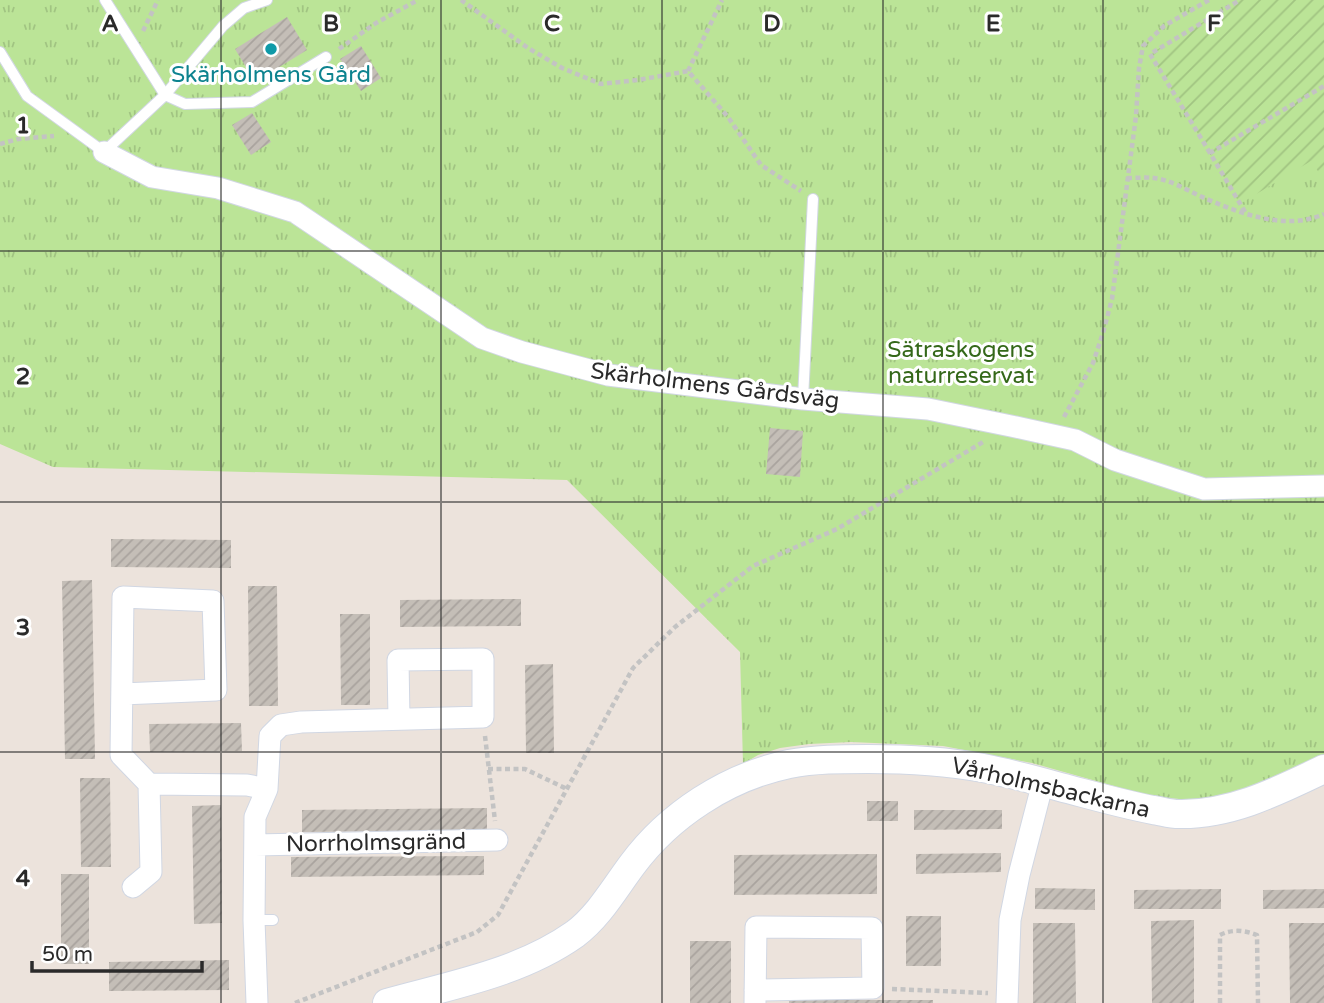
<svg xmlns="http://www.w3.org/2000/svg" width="1324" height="1003" font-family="'Varela Round',sans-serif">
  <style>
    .park { fill: url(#park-tufts) }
    .garden { fill: url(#garden-furrows) }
    .building { fill: url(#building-hatch) }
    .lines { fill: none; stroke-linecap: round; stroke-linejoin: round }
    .service-casing { stroke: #d1d7e3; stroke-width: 12 }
    .minor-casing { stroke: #d1d7e3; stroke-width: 23 }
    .tertiary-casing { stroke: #d1d7e3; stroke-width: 30 }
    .path { stroke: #c3c3c3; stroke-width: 4.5; stroke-dasharray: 5 3.5; stroke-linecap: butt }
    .service { stroke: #fff; stroke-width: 10 }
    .minor { stroke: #fff; stroke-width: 21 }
    .tertiary { stroke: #fff; stroke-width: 28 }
    .grid { fill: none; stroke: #2a2a2a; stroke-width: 2; stroke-opacity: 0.55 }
    .culture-dot { fill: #0f9aa8; stroke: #fff; stroke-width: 2.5 }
    .labels { text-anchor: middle; stroke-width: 6; stroke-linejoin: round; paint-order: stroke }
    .culture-label { font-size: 23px; fill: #0d838f; stroke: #fff }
    .park-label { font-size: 23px; fill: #346819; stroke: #fff }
    .street-label { font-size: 23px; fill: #2a2a2a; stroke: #fff }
    .grid-label { font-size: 23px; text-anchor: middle; font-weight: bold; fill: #2a2a2a; stroke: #fff; stroke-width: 6; stroke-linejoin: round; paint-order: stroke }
  </style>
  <defs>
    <pattern id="park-tufts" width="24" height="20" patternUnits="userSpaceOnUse" patternTransform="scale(1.75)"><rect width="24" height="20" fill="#bbe497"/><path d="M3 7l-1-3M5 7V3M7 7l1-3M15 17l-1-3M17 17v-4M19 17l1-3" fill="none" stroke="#a1c482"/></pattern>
    <pattern id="garden-furrows" width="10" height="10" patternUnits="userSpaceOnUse" patternTransform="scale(1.75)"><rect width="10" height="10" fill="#bbe497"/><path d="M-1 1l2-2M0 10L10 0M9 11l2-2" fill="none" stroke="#a1c482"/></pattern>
    <pattern id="building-hatch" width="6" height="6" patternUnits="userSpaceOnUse" patternTransform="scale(1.75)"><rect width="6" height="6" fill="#c4beb7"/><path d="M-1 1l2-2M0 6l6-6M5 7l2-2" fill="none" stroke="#a9a39e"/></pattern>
  </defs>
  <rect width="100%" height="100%" fill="#ece3dc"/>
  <!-- park -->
  <path class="park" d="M 0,0 L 1324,0 L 1324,755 L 1284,776 L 1229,795 L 1192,800 L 1153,797 L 1032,763 L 943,746 L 851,742 L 809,744 L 780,748 L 758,755 L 743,764 L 740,652 L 567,480 L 53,467 L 0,444 Z"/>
  <!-- garden -->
  <path class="garden" d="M 1240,0 L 1324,0 L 1324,180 L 1311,161 L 1240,204 L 1150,54 Z"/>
  <!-- building -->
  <path class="building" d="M 287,17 L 307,50 L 255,82 L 235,49 Z
    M 361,46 L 381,78 L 361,91 L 340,59 Z
    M 252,113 L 271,142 L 251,155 L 232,125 Z
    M 770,428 L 803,431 L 800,477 L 766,474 Z
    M 111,539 L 231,540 L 231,568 L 111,567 Z
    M 92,580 L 95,759 L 65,759 L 62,581 Z
    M 248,586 L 277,586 L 278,706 L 249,706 Z
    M 521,599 L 521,626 L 400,627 L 400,600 Z
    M 340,614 L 370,614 L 370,705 L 341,705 Z
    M 553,664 L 554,753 L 526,753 L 525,665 Z
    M 241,723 L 242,751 L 150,752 L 149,724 Z
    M 80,778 L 110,778 L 111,867 L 81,867 Z
    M 867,801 L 898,801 L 898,821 L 867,821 Z
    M 221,805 L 222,923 L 194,924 L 192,806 Z
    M 487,808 L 487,830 L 302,832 L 302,810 Z
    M 914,810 L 1002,810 L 1002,829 L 914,830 Z
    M 1001,853 L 1001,872 L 916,874 L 916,854 Z
    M 877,854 L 877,894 L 734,895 L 734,855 Z
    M 484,856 L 484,875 L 291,877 L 291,857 Z
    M 61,874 L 89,874 L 89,964 L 61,964 Z
    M 1035,888 L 1095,889 L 1095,910 L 1035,909 Z
    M 1221,889 L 1221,909 L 1134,909 L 1134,890 Z
    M 1324,889 L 1324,908 L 1263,909 L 1263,890 Z
    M 906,916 L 941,916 L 941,966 L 906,966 Z
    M 1194,920 L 1194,1003 L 1152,1003 L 1151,921 Z
    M 1033,923 L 1075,923 L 1076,1003 L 1033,1003 Z
    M 1289,923 L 1324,923 L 1324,1003 L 1290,1003 Z
    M 690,941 L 731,941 L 731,1003 L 690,1003 Z
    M 229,960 L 229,990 L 109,991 L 109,962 Z
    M 789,1000 L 933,1000 L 933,1003 L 789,1003 Z"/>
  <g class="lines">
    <!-- service casing -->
    <g class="service-casing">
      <path id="service" d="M 105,0 L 165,95 L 185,104 L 252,102 L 326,57
        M 0,52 L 27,96 L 104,152 L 165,95 L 223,26 L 244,8 L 267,0
        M 803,399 L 813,199
        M 254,920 L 273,920"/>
    </g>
    <!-- minor casing -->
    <g class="minor-casing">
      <path id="minor" d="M 104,152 L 152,177 L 218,188 L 295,212 L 482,338 L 522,352 L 608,375 L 803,399 L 928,409 L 1011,426 L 1075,440 L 1115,460 L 1204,489 L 1324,486
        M 122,694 L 216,690 L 213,601 L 123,597 L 121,755 L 149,784
        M 255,845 L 497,840
        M 133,887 L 151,872 L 149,784 L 247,785 L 267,789
        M 755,990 L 873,988 L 872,928 L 756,927 L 755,1003
        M 257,1003 L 254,920 L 255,817 L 267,789 L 270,736 L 281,725 L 301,722 L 483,717 L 483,659 L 398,660 L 399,719
        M 1007,1003 L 1010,920 L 1019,875 L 1043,782"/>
    </g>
    <!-- tertiary casing -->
    <g class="tertiary-casing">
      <path id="tertiary" d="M 387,1003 C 451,985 520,973 575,934 C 599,916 614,889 632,865 C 669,815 727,777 789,764 C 815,759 841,759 868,759 C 906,759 945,761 983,768 C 1009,773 1035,780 1060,787 C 1091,795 1122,804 1153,810 C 1161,811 1170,814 1179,814 C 1231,815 1278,791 1324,769"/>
    </g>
    <!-- path -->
    <path class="path" d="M 461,0 L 528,48 L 562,68 L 601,84 L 638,80 L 688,71 L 728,117 L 761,165 L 801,191
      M 143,31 L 158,0
      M 339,49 L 376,23 L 418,0
      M 688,71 L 722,0
      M 0,144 L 18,139 L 54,136
      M 1210,153 L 1150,54 L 1240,0
      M 1127,178 C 1136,178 1146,177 1154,178 C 1170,180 1185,189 1200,196 C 1236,212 1285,232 1324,214
      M 1245,212 L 1210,153 L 1324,86
      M 1064,417 L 1093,363 L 1103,333 L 1112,299 L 1136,116 L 1139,68 L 1143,46 L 1164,26 L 1209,0
      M 485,736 L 495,821
      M 488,769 L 525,769 L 567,789
      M 892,989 L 988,993
      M 295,1003 L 477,932 L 498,915 L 633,668 L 675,627 L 753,566 L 837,529 L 983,442
      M 1220,1003 L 1220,935 C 1232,929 1244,930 1257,935 L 1258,1003"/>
    <!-- service -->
    <use href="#service" class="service"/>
    <!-- minor -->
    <use href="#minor" class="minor"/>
    <!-- tertiary -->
    <use href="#tertiary" class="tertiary"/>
  </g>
  <!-- grid -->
  <path class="grid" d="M 221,0 L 221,1003M 441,0 L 441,1003M 662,0 L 662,1003M 883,0 L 883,1003M 1103,0 L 1103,1003M 0,251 L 1324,251M 0,502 L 1324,502M 0,752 L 1324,752"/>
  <!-- markers -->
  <circle class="culture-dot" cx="271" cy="49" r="7"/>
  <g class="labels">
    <!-- culture labels -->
    <g class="culture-label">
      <text x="271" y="82">Skärholmens Gård</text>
    </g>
    <!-- park labels -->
    <g class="park-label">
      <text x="961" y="357">Sätraskogens<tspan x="961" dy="26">naturreservat</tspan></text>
    </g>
    <!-- street labels -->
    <g class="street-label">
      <text transform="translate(715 385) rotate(7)" y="8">Skärholmens Gårdsväg</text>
      <text transform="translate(1051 787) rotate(13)" y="8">Vårholmsbackarna</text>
      <text transform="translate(376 842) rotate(-1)" y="8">Norrholmsgränd</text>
    </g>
  </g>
  <g class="grid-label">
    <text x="110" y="31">A</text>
    <text x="331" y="31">B</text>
    <text x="552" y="31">C</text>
    <text x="772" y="31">D</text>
    <text x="993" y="31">E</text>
    <text x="1214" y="31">F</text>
    <text x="23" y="133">1</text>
    <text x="23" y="384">2</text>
    <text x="23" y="635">3</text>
    <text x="23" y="886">4</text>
  </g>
  <!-- scale -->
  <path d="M32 961v10h170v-10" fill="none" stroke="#2a2a2a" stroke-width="3.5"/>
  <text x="42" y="961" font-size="21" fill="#2a2a2a" stroke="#ffffff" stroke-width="5" paint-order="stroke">50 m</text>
</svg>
